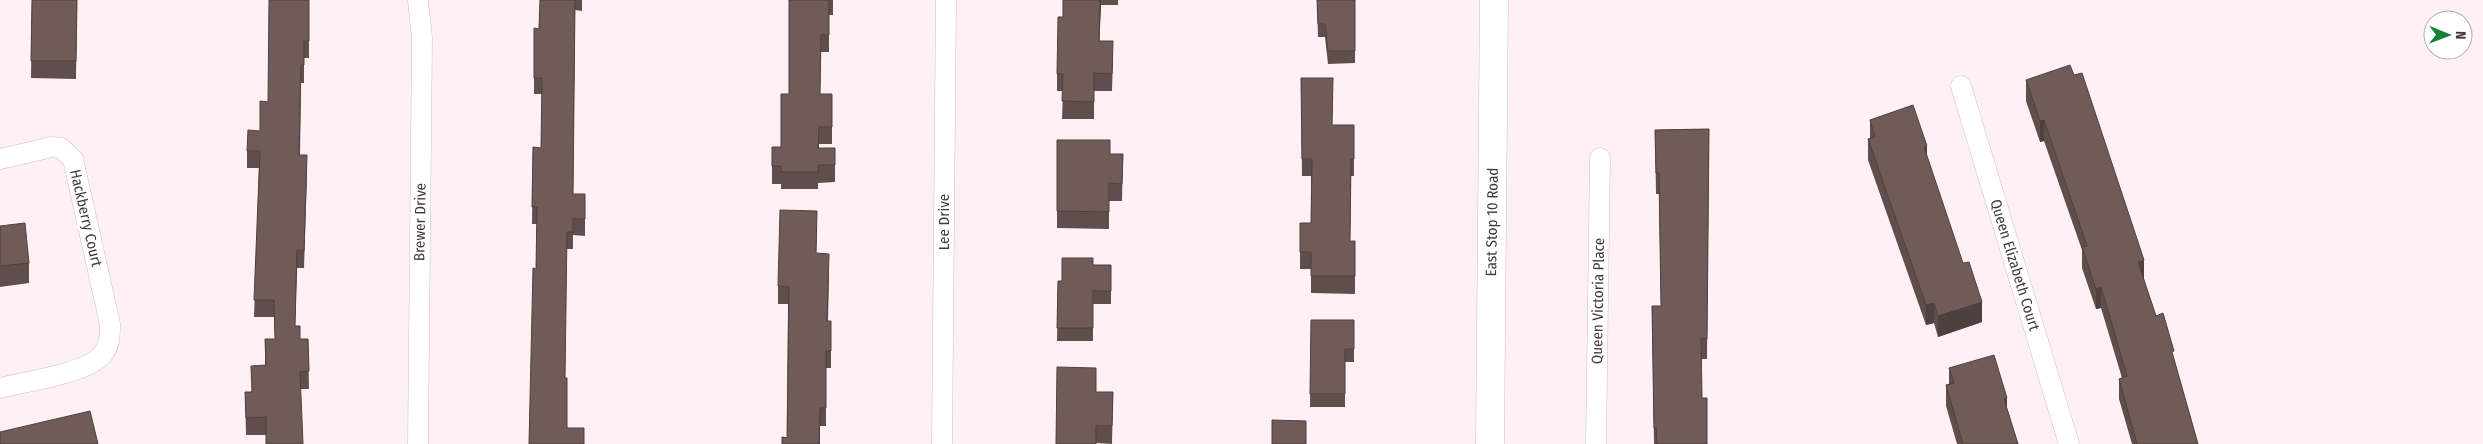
<svg xmlns="http://www.w3.org/2000/svg" width="2483" height="444" font-family="'Fira Sans Condensed',sans-serif">
  <style>
    .lines { fill: none; stroke-linecap: round; stroke-linejoin: round }
    .street-casing { stroke: #d2bcc5; stroke-width: 21 }
    .secondary-casing { stroke: #d2bcc5; stroke-width: 29 }
    .street { stroke: #fff; stroke-width: 20 }
    .secondary { stroke: #fff; stroke-width: 28 }
    .wall { fill: #604e4d }
    .shaded-wall { fill: #4e403e }
    .building { fill: #705b59; stroke: #4e403e }
    .labels { text-anchor: middle; stroke-width: 5; stroke-linejoin: round; paint-order: stroke }
    .street-label { font-size: 15px; fill: #41383c; stroke: #fff }
  </style>
  <rect width="100%" height="100%" fill="#fef0f5"/>
  <g class="lines">
    <!-- street casing -->
    <g class="street-casing">
      <path id="street" d="M 1961,86 L 2069,444
        M 0,159 L 52,147 L 61,148 L 73,159 L 110,324 C 110,334 110,345 103,354 C 89,373 24,382 0,388
        M 418,444 L 422,38 L 418,0
        M 942,444 L 946,0
        M 1596,444 L 1600,158"/>
    </g>
    <!-- secondary casing -->
    <g class="secondary-casing">
      <path id="secondary" d="M 1490,444 L 1494,0"/>
    </g>
    <!-- street -->
    <use href="#street" class="street"/>
    <!-- secondary -->
    <use href="#secondary" class="secondary"/>
  </g>
  <!-- wall -->
  <path class="wall" d="M 32,0 L 77,0 L 76,79 L 31,78 Z
    M 309,0 L 309,58 L 304,58 L 304,83 L 301,83 L 300,155 L 307,172 L 304,268 L 297,268 L 295,326 L 300,339 L 308,339 L 309,389 L 301,389 L 266,435 L 246,435 L 245,392 L 251,392 L 265,365 L 265,339 L 275,339 L 274,317 L 254,317 L 259,168 L 247,168 L 247,151 L 260,131 L 268,102 Z
    M 540,0 L 582,0 L 582,11 L 575,10 L 573,194 L 585,194 L 585,236 L 573,235 L 573,249 L 567,249 L 529,444 L 536,269 L 537,224 L 532,224 L 533,147 L 541,148 L 542,94 L 534,94 L 534,28 L 539,29 Z
    M 789,0 L 833,0 L 833,15 L 829,15 L 829,52 L 821,52 L 820,94 L 832,94 L 832,144 L 819,144 L 819,148 L 835,148 L 835,182 L 818,183 L 818,189 L 781,189 L 781,184 L 772,184 L 772,147 L 781,147 L 789,94 Z
    M 1063,0 L 1118,0 L 1118,5 L 1101,5 L 1099,41 L 1113,58 L 1112,91 L 1094,91 L 1094,119 L 1062,119 L 1063,91 L 1057,91 L 1057,74 L 1063,17 Z
    M 1317,0 L 1355,51 L 1355,63 L 1328,64 L 1325,37 L 1318,37 Z
    M 1301,78 L 1333,95 L 1332,125 L 1354,125 L 1354,176 L 1351,176 L 1350,241 L 1355,241 L 1355,294 L 1311,293 L 1311,269 L 1300,269 L 1300,223 L 1311,223 L 1311,176 L 1302,176 Z
    M 2026,80 L 2144,281 L 2156,316 L 2174,360 L 2198,444 L 2132,444 L 2119,399 L 2119,379 L 2122,378 L 2101,308 L 2096,309 L 2082,268 L 2082,250 L 2044,141 L 2040,142 L 2026,101 Z
    M 1870,120 L 1927,156 L 1982,322 L 1938,337 L 1934,323 L 1926,325 L 1868,160 L 1868,139 L 1870,139 Z
    M 1709,129 L 1707,359 L 1701,359 L 1702,398 L 1707,444 L 1654,444 L 1652,306 L 1661,306 L 1659,194 L 1656,194 L 1655,130 Z
    M 1057,140 L 1110,154 L 1123,154 L 1122,201 L 1109,201 L 1109,229 L 1057,228 Z
    M 0,226 L 29,263 L 29,283 L 0,287 Z
    M 817,228 L 816,253 L 829,271 L 828,321 L 831,321 L 831,368 L 826,368 L 826,426 L 820,426 L 820,444 L 782,444 L 787,438 L 788,304 L 778,304 L 778,286 Z
    M 1093,265 L 1111,265 L 1111,304 L 1093,304 L 1093,341 L 1057,341 L 1058,281 L 1062,281 Z
    M 1311,320 L 1354,320 L 1354,362 L 1345,362 L 1345,407 L 1310,407 Z
    M 1949,368 L 2007,409 L 2018,444 L 1957,444 L 1946,406 L 1946,385 L 1949,384 Z
    M 1096,392 L 1113,392 L 1112,444 L 1096,443 Z"/>
  <!-- shaded-wall -->
  <path class="shaded-wall" d="M 1100,0 L 1101,0 L 1099,58 L 1099,41 Z
    M 2044,120 L 2044,141 L 2040,142 L 2040,121 Z
    M 1927,146 L 1927,166 L 1924,147 Z
    M 2144,260 L 2144,281 L 2138,262 Z
    M 2101,287 L 2101,308 L 2096,309 L 2096,289 Z
    M 1982,302 L 1982,322 L 1938,337 L 1938,316 Z
    M 1934,303 L 1934,323 L 1926,325 L 1926,305 Z
    M 2007,398 L 2007,419 L 2004,399 Z"/>
  <!-- building -->
  <path class="building" d="M 32,0 L 77,0 L 76,61 L 31,61 Z
    M 269,0 L 309,0 L 309,41 L 304,41 L 304,65 L 301,65 L 299,155 L 307,155 L 304,251 L 297,250 L 295,326 L 300,326 L 300,339 L 308,339 L 309,371 L 300,372 L 303,444 L 266,444 L 266,417 L 246,418 L 245,392 L 252,392 L 251,366 L 266,365 L 265,339 L 275,339 L 274,300 L 254,300 L 260,151 L 247,151 L 248,130 L 260,131 L 260,101 L 268,102 Z
    M 540,0 L 575,0 L 573,194 L 585,194 L 585,219 L 573,219 L 573,232 L 567,232 L 565,378 L 567,378 L 567,428 L 584,428 L 584,444 L 529,444 L 533,268 L 536,269 L 537,207 L 532,207 L 533,147 L 541,148 L 542,78 L 534,78 L 534,28 L 539,29 Z
    M 789,0 L 829,0 L 829,35 L 821,35 L 820,94 L 832,94 L 832,127 L 819,127 L 818,148 L 835,148 L 835,165 L 818,165 L 818,172 L 781,172 L 781,166 L 772,166 L 772,147 L 781,147 L 781,94 L 789,94 Z
    M 1063,0 L 1100,0 L 1099,41 L 1113,41 L 1112,74 L 1094,73 L 1094,102 L 1062,101 L 1063,74 L 1057,74 L 1058,17 L 1063,17 Z
    M 1317,0 L 1355,0 L 1355,51 L 1328,51 L 1325,24 L 1318,24 Z
    M 2070,65 L 2074,75 L 2082,73 L 2144,260 L 2138,262 L 2156,316 L 2163,313 L 2174,351 L 2172,352 L 2198,444 L 2137,444 L 2119,379 L 2127,376 L 2101,287 L 2096,289 L 2082,247 L 2087,246 L 2044,120 L 2040,121 L 2026,80 Z
    M 1301,78 L 1333,78 L 1332,125 L 1354,125 L 1354,159 L 1351,159 L 1350,241 L 1355,241 L 1355,276 L 1311,276 L 1311,252 L 1300,252 L 1300,223 L 1311,223 L 1312,159 L 1302,159 Z
    M 1913,105 L 1927,146 L 1924,147 L 1963,263 L 1969,262 L 1982,302 L 1938,316 L 1934,303 L 1926,305 L 1868,139 L 1875,137 L 1870,120 Z
    M 1709,129 L 1707,339 L 1701,339 L 1702,398 L 1707,398 L 1707,444 L 1657,444 L 1656,428 L 1654,428 L 1652,306 L 1661,306 L 1659,173 L 1656,173 L 1655,130 Z
    M 1057,140 L 1110,140 L 1110,154 L 1123,154 L 1122,184 L 1109,183 L 1109,212 L 1057,211 Z
    M 780,210 L 817,211 L 816,253 L 829,254 L 827,321 L 831,321 L 831,351 L 826,351 L 826,408 L 820,408 L 819,444 L 782,444 L 782,437 L 787,438 L 789,287 L 778,286 Z
    M 25,223 L 29,263 L 0,266 L 0,226 Z
    M 1062,258 L 1093,258 L 1093,265 L 1111,265 L 1111,291 L 1093,291 L 1093,328 L 1057,328 L 1058,281 L 1062,281 Z
    M 1311,320 L 1354,320 L 1354,349 L 1345,349 L 1345,394 L 1310,394 Z
    M 1994,355 L 2007,398 L 2004,399 L 2018,444 L 1963,444 L 1946,385 L 1954,383 L 1949,368 Z
    M 1057,367 L 1096,368 L 1096,392 L 1113,392 L 1112,426 L 1096,426 L 1096,444 L 1056,444 Z
    M 90,411 L 98,444 L 0,444 L 0,432 Z
    M 1272,420 L 1306,421 L 1306,444 L 1272,444 Z"/>
  <g class="labels">
    <!-- street labels -->
    <g class="street-label">
      <text transform="translate(86 218) rotate(77)" y="5">Hackberry Court</text>
      <text transform="translate(420 222) rotate(-89)" y="5">Brewer Drive</text>
      <text transform="translate(944 222) rotate(-90)" y="5">Lee Drive</text>
      <text transform="translate(1492 222) rotate(-89)" y="5">East Stop 10 Road</text>
      <text transform="translate(2015 265) rotate(73)" y="5">Queen Elizabeth Court</text>
      <text transform="translate(1598 301) rotate(-89)" y="5">Queen Victoria Place</text>
    </g>
  </g>
  <!-- north arrow -->
  <g transform="translate(2448 35) rotate(91)"><circle r="24" fill="#ffffff" stroke="#b3afb1"/>
  <path d="M0-4L9 19L0 12L-9 19Z" fill="#168239"/>
  <text y="-8" font-size="14" font-weight="bold" text-anchor="middle" fill="#41383c">N</text>
  </g>
</svg>
